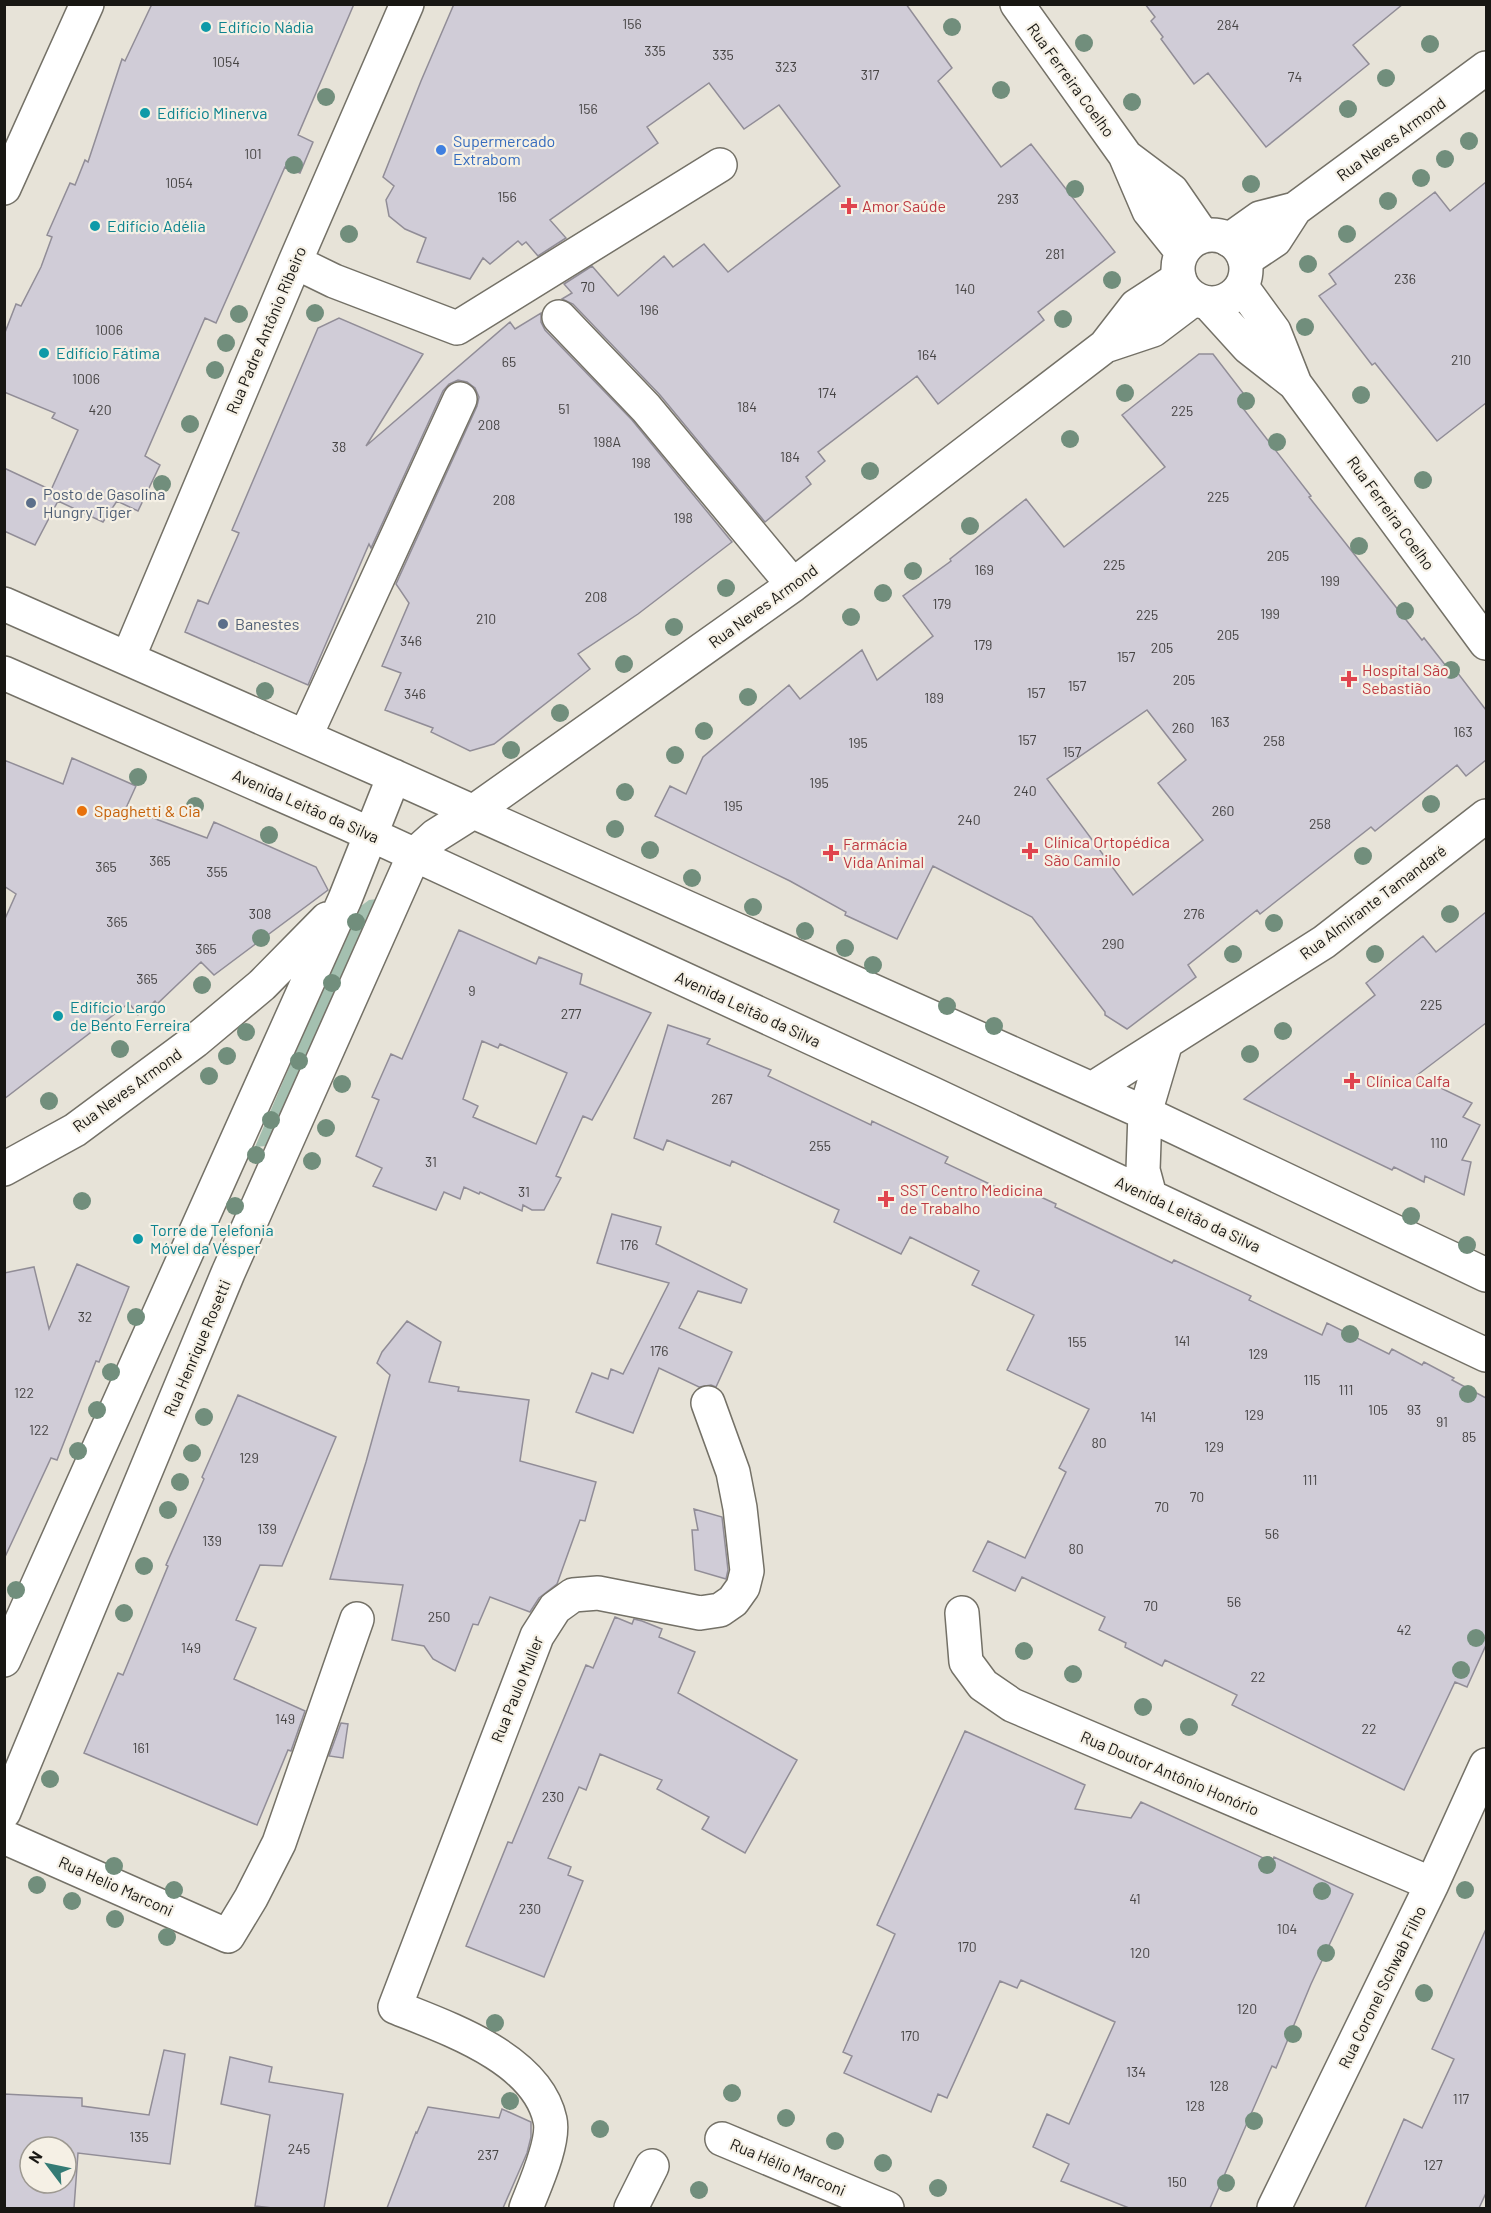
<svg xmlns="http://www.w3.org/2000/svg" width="1491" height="2213" font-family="Barlow,sans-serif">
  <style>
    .green { fill: #a4c0b0 }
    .building { fill: #d0ccd7; stroke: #918d97; stroke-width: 1.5; fill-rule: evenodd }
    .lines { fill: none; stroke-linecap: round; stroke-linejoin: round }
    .minor-casing { stroke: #747167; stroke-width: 36 }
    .major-casing { stroke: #747167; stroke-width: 36 }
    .minor { stroke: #fff; stroke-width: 33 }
    .major { stroke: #fff; stroke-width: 33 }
    .tree { fill: #718e7c }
    .culture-dot { fill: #0f9aa8; stroke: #f5f0e5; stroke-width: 2 }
    .shop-dot { fill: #3f7fe0; stroke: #f5f0e5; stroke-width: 2 }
    .health-dot { fill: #e0444e; stroke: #f5f0e5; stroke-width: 2 }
    .service-dot { fill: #5c6f8a; stroke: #f5f0e5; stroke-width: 2 }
    .food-dot { fill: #e8710a; stroke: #f5f0e5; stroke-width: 2 }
    .labels { text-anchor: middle; stroke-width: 4.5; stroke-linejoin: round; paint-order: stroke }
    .number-label { font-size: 14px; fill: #464444 }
    .culture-label { font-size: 16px; fill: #0d838f; stroke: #f5f0e5; text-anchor: start }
    .street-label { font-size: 16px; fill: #181713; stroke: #f5f0e5 }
    .shop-label { font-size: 16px; fill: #366cbe; stroke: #f5f0e5; text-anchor: start }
    .health-label { font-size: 16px; fill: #be3a42; stroke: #f5f0e5; text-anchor: start }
    .service-label { font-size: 16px; fill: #4e5e75; stroke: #f5f0e5; text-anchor: start }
    .food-label { font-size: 16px; fill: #c56008; stroke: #f5f0e5; text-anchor: start }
  </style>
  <rect width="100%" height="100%" fill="#e7e3d8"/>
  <!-- green -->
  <path class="green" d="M 377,899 L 279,1145 L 255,1147 L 357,909 L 369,900 Z"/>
  <!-- building -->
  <path class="building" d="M 152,4 L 354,4 L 298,135 L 313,142 L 300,173 L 285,167 L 216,323 L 205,318 L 145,456 L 160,465 L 138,511 L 117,501 L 103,522 L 58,501 L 35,545 L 4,531 L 4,468 L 51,490 L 78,430 L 52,418 L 55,413 L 4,392 L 4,335 L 16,304 L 21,306 L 41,267 L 52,237 L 47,235 L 70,183 L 75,185 L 85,160 L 88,162 L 122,59 L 125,61 Z
    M 454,4 L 906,4 L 952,68 L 938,81 L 1001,167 L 1031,144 L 1115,252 L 1038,312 L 1044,320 L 938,404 L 917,376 L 818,452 L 825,461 L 806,477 L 811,484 L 765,522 L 660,395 L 573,304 L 562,299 L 572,293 L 564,284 L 592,266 L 618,296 L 664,256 L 673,267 L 704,244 L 728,272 L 840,186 L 779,105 L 744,129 L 709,83 L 647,127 L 658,143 L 550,220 L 566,238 L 538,256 L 526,242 L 522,245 L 518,241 L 490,264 L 483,258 L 470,279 L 417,262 L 426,238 L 405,229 L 389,216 L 386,200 L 394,186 L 383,177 L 421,81 Z
    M 1145,4 L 1403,4 L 1353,45 L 1369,64 L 1266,147 L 1208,73 L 1194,84 L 1161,39 L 1163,37 L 1151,21 L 1155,17 Z
    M 1486,182 L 1486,403 L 1437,441 L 1375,363 L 1372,365 L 1319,296 L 1336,284 L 1329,274 L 1435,192 L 1450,211 Z
    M 541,313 L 541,322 L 545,330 L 632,420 L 732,542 L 638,614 L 578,654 L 590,669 L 494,744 L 470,751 L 431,732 L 433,728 L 385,710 L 401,673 L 382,666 L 409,603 L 396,584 L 477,406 L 479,397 L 475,388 L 467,382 L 458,380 L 449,384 L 443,391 L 371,548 L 369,544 L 308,685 L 185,632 L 198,600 L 208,604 L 239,533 L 232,530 L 318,328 L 339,318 L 423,354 L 366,446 L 510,322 L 515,329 Z
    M 1199,354 L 1213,354 L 1250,402 L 1242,407 L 1311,496 L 1309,497 L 1422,640 L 1424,638 L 1453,675 L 1457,672 L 1486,710 L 1486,760 L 1466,776 L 1457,765 L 1375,831 L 1371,827 L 1260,914 L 1257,910 L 1188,965 L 1196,977 L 1127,1029 L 1105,1015 L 1105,1012 L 1032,917 L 933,866 L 897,939 L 845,915 L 846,912 L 790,881 L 655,816 L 670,786 L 686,794 L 703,757 L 789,685 L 800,699 L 862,650 L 877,680 L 933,636 L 903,596 L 951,561 L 950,559 L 1026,499 L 1064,547 L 1165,467 L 1122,415 ZM 1147,710 L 1186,760 L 1158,783 L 1203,840 L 1133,895 L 1047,779 Z
    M 72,758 L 136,786 L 126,808 L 207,838 L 214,822 L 316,867 L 328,890 L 214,975 L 201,962 L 157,1004 L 155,1001 L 138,1015 L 129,1003 L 4,1099 L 4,921 L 16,894 L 4,886 L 4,760 L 63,784 Z
    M 1486,912 L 1486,1023 L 1416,1076 L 1472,1103 L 1463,1117 L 1480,1125 L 1462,1160 L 1471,1162 L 1464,1195 L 1425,1176 L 1424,1182 L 1394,1167 L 1392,1170 L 1244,1099 L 1375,995 L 1366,983 L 1423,936 L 1436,952 Z
    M 459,930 L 536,964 L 539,957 L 582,974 L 580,984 L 651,1013 L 592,1120 L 583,1116 L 556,1176 L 561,1178 L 544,1210 L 532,1210 L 523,1205 L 522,1211 L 480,1192 L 479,1194 L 464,1187 L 460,1199 L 444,1192 L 436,1210 L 373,1186 L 382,1168 L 356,1156 L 379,1100 L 372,1097 L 391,1054 L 402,1059 ZM 482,1041 L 498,1048 L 500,1044 L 567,1073 L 536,1144 L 473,1117 L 478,1106 L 463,1099 Z
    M 668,1025 L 710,1039 L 707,1044 L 771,1070 L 768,1076 L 871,1125 L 872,1121 L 948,1157 L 945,1163 L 1015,1196 L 1019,1187 L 1056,1204 L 1055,1207 L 1172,1263 L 1174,1260 L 1251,1296 L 1249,1300 L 1322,1335 L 1327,1323 L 1389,1354 L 1392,1349 L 1422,1365 L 1424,1362 L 1454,1378 L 1452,1380 L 1486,1398 L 1486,1645 L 1467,1687 L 1455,1682 L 1404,1790 L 1232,1705 L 1237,1695 L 1165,1660 L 1162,1666 L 1125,1647 L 1126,1643 L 1099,1630 L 1105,1617 L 1022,1577 L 1015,1591 L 973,1571 L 988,1541 L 1025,1558 L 1066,1472 L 1059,1468 L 1089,1409 L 1007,1370 L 1034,1315 L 972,1285 L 979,1271 L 910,1237 L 901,1254 L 834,1222 L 839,1210 L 732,1161 L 730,1166 L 667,1140 L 663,1150 L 634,1138 Z
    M 612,1214 L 661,1227 L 656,1244 L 747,1289 L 741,1303 L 698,1291 L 679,1328 L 732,1352 L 716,1387 L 711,1385 L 699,1387 L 659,1368 L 633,1433 L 576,1412 L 592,1373 L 608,1379 L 611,1369 L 623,1374 L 669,1283 L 597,1263 Z
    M 77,1264 L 129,1287 L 99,1362 L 96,1361 L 57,1460 L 51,1458 L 4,1559 L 4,1273 L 34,1267 L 49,1329 Z
    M 407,1321 L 441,1342 L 429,1382 L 459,1387 L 458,1391 L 529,1400 L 520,1461 L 596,1482 L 585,1521 L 580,1520 L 557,1584 L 539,1598 L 530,1612 L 490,1597 L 478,1625 L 473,1624 L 455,1671 L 433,1659 L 424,1646 L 392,1640 L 403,1585 L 330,1579 L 366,1462 L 390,1375 L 377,1363 L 382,1352 Z
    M 238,1395 L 336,1437 L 282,1566 L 260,1565 L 236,1620 L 256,1628 L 234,1679 L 305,1711 L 291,1751 L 288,1750 L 257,1825 L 84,1753 L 118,1673 L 123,1675 L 168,1566 L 166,1565 L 204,1479 L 202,1477 Z
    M 694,1509 L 722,1517 L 728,1570 L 726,1579 L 695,1570 L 692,1530 L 698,1530 Z
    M 615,1617 L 632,1624 L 634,1619 L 642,1621 L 662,1629 L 659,1637 L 695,1652 L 678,1693 L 797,1760 L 745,1853 L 702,1829 L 709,1817 L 657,1789 L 662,1780 L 600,1754 L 586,1790 L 579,1787 L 548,1858 L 571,1867 L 568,1875 L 583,1881 L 544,1977 L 466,1946 L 508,1842 L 512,1843 L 586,1665 L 593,1668 Z
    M 341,1723 L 348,1724 L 343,1758 L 329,1756 Z
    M 965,1731 L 1085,1785 L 1075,1809 L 1131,1818 L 1141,1802 L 1272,1862 L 1274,1857 L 1353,1894 L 1311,1984 L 1276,2068 L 1272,2066 L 1210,2208 L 1129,2208 L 1061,2181 L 1069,2164 L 1033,2147 L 1047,2114 L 1069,2124 L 1115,2022 L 1021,1980 L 1017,1988 L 1000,1981 L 947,2098 L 938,2094 L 931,2112 L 844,2073 L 852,2056 L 843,2052 L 895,1934 L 877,1925 Z
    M 1486,1929 L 1486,2193 L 1479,2208 L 1365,2208 L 1404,2119 L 1422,2128 L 1454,2059 L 1432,2049 Z
    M 164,2050 L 185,2054 L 170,2164 L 78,2153 L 74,2208 L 4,2208 L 4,2094 L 82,2098 L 82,2106 L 149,2115 ZM 30,2147 L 66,2147 L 66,2183 L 30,2183 Z
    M 230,2057 L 272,2067 L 269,2082 L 343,2094 L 324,2208 L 273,2208 L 255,2206 L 270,2115 L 221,2104 Z
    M 428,2107 L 499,2118 L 502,2109 L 531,2122 L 531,2137 L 527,2153 L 503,2208 L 387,2208 L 416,2132 L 417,2133 Z"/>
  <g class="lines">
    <!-- minor casing -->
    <g class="minor-casing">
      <path id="minor" d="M 1229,240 L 1260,218 L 1295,209 L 1486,68
        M 1245,260 L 1275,240 L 1295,209
        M 295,262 L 334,281 L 457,328 L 720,165
        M 559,317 L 646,408 L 793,585
        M 1105,346 L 1153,330 L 1194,299
        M 4,604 L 380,770 L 1145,1113 L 1486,1275
        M 128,658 L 295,262 L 407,4
        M 4,673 L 348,824 L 931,1093 L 1486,1355
        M 305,737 L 460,399
        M 1092,1089 L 1324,942 L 1486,816
        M 4,1169 L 75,1130 L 195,1041 L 262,985 L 327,919
        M 1150,1196 L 1143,1170 L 1145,1113 L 1166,1042
        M 962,1613 L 966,1662 L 983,1685 L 1012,1705 L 1432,1884
        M 4,1660 L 345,899 L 394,776
        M 4,1812 L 228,1273 L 414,855 L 435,836 L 473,812 L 793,585 L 1105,346 L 1136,306 L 1179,278
        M 4,1837 L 228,1936 L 251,1898 L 279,1843 L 357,1619
        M 722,2139 L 887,2208
        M 526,2208 C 534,2187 555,2142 550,2120 C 537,2058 447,2028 395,2007 L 537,1636 L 555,1608 L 573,1595 L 598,1593 L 700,1613 L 720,1610 L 733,1601 L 743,1587 L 747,1571 L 740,1508 L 733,1472 L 708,1403
        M 631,2208 L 652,2166
        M 1274,2208 L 1432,1884 L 1486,1765"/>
    </g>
    <!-- major casing -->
    <g class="major-casing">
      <path id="major" d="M 1017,4 L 1125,155 L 1149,211 L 1182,252
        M 1128,158 L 1172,191 L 1203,236
        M 4,188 L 87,4
        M1178 269a34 34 0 1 1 68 0a34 34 0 1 1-68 0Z
        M 1242,287 L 1274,331 L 1295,384 L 1486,643
        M 1208,303 L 1248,347 L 1294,383"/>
    </g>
    <!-- minor -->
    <use href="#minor" class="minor"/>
    <!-- major -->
    <use href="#major" class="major"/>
  </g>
  <!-- trees -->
  <g class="tree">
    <circle cx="952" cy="27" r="9"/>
    <circle cx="1084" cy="43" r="9"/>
    <circle cx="1430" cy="44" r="9"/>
    <circle cx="1386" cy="78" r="9"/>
    <circle cx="1001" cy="90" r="9"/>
    <circle cx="326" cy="97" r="9"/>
    <circle cx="1132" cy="102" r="9"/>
    <circle cx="1348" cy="109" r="9"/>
    <circle cx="1469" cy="141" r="9"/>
    <circle cx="1445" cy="159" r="9"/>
    <circle cx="294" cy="165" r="9"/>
    <circle cx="1421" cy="178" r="9"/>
    <circle cx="1251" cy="184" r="9"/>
    <circle cx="1075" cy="189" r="9"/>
    <circle cx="1388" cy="201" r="9"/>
    <circle cx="349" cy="234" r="9"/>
    <circle cx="1347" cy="234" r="9"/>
    <circle cx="1308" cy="264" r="9"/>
    <circle cx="1112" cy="280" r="9"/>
    <circle cx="315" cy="313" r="9"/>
    <circle cx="239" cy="314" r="9"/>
    <circle cx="1063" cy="319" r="9"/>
    <circle cx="1305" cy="327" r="9"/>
    <circle cx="226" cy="343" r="9"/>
    <circle cx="215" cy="370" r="9"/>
    <circle cx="1125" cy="393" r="9"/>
    <circle cx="1361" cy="395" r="9"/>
    <circle cx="1246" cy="401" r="9"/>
    <circle cx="190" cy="424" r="9"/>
    <circle cx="1070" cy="439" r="9"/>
    <circle cx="1277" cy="442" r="9"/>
    <circle cx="870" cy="471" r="9"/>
    <circle cx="1423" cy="480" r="9"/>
    <circle cx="162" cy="484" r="9"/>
    <circle cx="970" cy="526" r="9"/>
    <circle cx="1359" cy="546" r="9"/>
    <circle cx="913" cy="571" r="9"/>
    <circle cx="726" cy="588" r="9"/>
    <circle cx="883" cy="593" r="9"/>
    <circle cx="1405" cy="611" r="9"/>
    <circle cx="851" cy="617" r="9"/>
    <circle cx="674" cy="627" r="9"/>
    <circle cx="624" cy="664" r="9"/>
    <circle cx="1451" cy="670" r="9"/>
    <circle cx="265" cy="691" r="9"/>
    <circle cx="748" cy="697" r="9"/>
    <circle cx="560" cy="713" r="9"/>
    <circle cx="704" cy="731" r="9"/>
    <circle cx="511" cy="750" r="9"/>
    <circle cx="675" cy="755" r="9"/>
    <circle cx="138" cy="777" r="9"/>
    <circle cx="625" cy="792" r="9"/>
    <circle cx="1431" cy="804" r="9"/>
    <circle cx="195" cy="806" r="9"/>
    <circle cx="615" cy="829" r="9"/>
    <circle cx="269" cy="835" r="9"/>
    <circle cx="650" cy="850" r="9"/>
    <circle cx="1363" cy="856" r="9"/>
    <circle cx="692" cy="878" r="9"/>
    <circle cx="753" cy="907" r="9"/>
    <circle cx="1450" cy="914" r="9"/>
    <circle cx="356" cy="922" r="9"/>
    <circle cx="1274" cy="923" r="9"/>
    <circle cx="805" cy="931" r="9"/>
    <circle cx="261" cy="938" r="9"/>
    <circle cx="845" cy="948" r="9"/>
    <circle cx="1233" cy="954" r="9"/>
    <circle cx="1375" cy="954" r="9"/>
    <circle cx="873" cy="965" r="9"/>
    <circle cx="332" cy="983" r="9"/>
    <circle cx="202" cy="985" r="9"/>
    <circle cx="947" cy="1006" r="9"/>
    <circle cx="994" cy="1026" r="9"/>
    <circle cx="1283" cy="1031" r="9"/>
    <circle cx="246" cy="1032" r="9"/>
    <circle cx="120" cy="1049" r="9"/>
    <circle cx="1250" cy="1054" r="9"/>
    <circle cx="227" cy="1056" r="9"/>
    <circle cx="299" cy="1061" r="9"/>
    <circle cx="209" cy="1076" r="9"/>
    <circle cx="342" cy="1084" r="9"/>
    <circle cx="49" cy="1101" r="9"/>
    <circle cx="271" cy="1120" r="9"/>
    <circle cx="326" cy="1128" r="9"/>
    <circle cx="256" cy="1155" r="9"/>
    <circle cx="312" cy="1161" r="9"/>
    <circle cx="82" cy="1201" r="9"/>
    <circle cx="235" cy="1206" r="9"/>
    <circle cx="1411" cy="1216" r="9"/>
    <circle cx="1467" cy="1245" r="9"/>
    <circle cx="136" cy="1317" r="9"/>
    <circle cx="1350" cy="1334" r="9"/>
    <circle cx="111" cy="1372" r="9"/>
    <circle cx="1468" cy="1394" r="9"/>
    <circle cx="97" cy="1410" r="9"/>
    <circle cx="204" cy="1417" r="9"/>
    <circle cx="78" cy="1451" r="9"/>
    <circle cx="192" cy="1453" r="9"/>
    <circle cx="180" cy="1482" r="9"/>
    <circle cx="168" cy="1510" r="9"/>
    <circle cx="144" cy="1566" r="9"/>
    <circle cx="16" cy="1590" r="9"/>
    <circle cx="124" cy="1613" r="9"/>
    <circle cx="1476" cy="1638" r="9"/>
    <circle cx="1024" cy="1651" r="9"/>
    <circle cx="1461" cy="1670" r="9"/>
    <circle cx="1073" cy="1674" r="9"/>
    <circle cx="1143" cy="1707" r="9"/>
    <circle cx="1189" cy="1727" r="9"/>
    <circle cx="50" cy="1779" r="9"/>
    <circle cx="1267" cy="1865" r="9"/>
    <circle cx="114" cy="1866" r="9"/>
    <circle cx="37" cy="1885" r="9"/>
    <circle cx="174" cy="1890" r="9"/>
    <circle cx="1465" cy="1890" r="9"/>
    <circle cx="1322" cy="1891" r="9"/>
    <circle cx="72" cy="1901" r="9"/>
    <circle cx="115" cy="1919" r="9"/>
    <circle cx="167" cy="1937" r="9"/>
    <circle cx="1326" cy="1953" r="9"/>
    <circle cx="1424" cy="1993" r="9"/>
    <circle cx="495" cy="2023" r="9"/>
    <circle cx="1293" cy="2034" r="9"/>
    <circle cx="732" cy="2093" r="9"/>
    <circle cx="510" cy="2101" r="9"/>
    <circle cx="786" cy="2118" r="9"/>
    <circle cx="1254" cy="2121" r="9"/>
    <circle cx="600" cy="2129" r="9"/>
    <circle cx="835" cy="2141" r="9"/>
    <circle cx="883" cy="2163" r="9"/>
    <circle cx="1226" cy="2183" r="9"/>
    <circle cx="938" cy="2188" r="9"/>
    <circle cx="699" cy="2190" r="9"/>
  </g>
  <!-- markers -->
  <g class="culture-dot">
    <circle cx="206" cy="27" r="6"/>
    <circle cx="145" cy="113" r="6"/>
    <circle cx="95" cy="226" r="6"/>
    <circle cx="44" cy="353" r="6"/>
    <circle cx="58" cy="1016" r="6"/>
    <circle cx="138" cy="1239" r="6"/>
  </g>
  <circle class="shop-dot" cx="441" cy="150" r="6"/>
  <g class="health-dot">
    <path d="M846 197h6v6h6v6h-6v6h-6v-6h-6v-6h6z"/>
    <path d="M1346 670h6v6h6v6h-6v6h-6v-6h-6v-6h6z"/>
    <path d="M1027 842h6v6h6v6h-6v6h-6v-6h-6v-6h6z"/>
    <path d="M828 844h6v6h6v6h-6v6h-6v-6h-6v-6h6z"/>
    <path d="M1349 1072h6v6h6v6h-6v6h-6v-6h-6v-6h6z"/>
    <path d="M883 1190h6v6h6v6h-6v6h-6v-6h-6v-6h6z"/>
  </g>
  <g class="service-dot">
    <circle cx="31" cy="503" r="6"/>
    <circle cx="223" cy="624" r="6"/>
  </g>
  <circle class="food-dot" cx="82" cy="811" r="6"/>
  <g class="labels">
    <!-- number labels -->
    <g class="number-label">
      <text x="632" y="29">156</text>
      <text x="1228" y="30">284</text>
      <text x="655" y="56">335</text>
      <text x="723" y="60">335</text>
      <text x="226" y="67">1054</text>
      <text x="786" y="72">323</text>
      <text x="870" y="80">317</text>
      <text x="1295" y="82">74</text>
      <text x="588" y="114">156</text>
      <text x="253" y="159">101</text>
      <text x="179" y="188">1054</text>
      <text x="507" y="202">156</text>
      <text x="1008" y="204">293</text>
      <text x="1055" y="259">281</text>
      <text x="1405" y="284">236</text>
      <text x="588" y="292">70</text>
      <text x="965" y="294">140</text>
      <text x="649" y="315">196</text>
      <text x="109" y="335">1006</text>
      <text x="927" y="360">164</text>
      <text x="1461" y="365">210</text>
      <text x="509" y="367">65</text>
      <text x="86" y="384">1006</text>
      <text x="827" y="398">174</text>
      <text x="747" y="412">184</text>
      <text x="564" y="414">51</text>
      <text x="100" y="415">420</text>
      <text x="1182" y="416">225</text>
      <text x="489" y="430">208</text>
      <text x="607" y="447">198A</text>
      <text x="339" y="452">38</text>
      <text x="790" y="462">184</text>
      <text x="641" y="468">198</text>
      <text x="1218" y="502">225</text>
      <text x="504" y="505">208</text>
      <text x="683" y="523">198</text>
      <text x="1278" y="561">205</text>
      <text x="1114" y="570">225</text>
      <text x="984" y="575">169</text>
      <text x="1330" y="586">199</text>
      <text x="596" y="602">208</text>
      <text x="942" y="609">179</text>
      <text x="1270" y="619">199</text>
      <text x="1147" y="620">225</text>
      <text x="486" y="624">210</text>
      <text x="1228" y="640">205</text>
      <text x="411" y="646">346</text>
      <text x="983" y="650">179</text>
      <text x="1162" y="653">205</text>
      <text x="1126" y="662">157</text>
      <text x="1184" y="685">205</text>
      <text x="1077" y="691">157</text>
      <text x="1036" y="698">157</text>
      <text x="415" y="699">346</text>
      <text x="934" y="703">189</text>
      <text x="1220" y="727">163</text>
      <text x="1183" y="733">260</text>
      <text x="1463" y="737">163</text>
      <text x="1027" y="745">157</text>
      <text x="1274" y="746">258</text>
      <text x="858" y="748">195</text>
      <text x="1072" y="757">157</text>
      <text x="819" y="788">195</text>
      <text x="1025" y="796">240</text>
      <text x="733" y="811">195</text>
      <text x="1223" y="816">260</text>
      <text x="969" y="825">240</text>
      <text x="1320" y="829">258</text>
      <text x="160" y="866">365</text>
      <text x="106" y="872">365</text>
      <text x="217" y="877">355</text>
      <text x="260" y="919">308</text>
      <text x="1194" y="919">276</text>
      <text x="117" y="927">365</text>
      <text x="1113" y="949">290</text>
      <text x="206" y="954">365</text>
      <text x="147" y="984">365</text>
      <text x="472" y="996">9</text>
      <text x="1431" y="1010">225</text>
      <text x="571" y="1019">277</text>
      <text x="722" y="1104">267</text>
      <text x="1439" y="1148">110</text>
      <text x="820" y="1151">255</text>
      <text x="431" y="1167">31</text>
      <text x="524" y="1197">31</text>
      <text x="629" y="1250">176</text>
      <text x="85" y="1322">32</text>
      <text x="1182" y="1346">141</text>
      <text x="1077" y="1347">155</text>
      <text x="659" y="1356">176</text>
      <text x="1258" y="1359">129</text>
      <text x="1312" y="1385">115</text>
      <text x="1346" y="1395">111</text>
      <text x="24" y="1398">122</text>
      <text x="1378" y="1415">105</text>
      <text x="1414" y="1415">93</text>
      <text x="1254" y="1420">129</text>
      <text x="1148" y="1422">141</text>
      <text x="1442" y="1427">91</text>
      <text x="39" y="1435">122</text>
      <text x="1469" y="1442">85</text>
      <text x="1099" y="1448">80</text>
      <text x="1214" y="1452">129</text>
      <text x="249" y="1463">129</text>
      <text x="1310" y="1485">111</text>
      <text x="1197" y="1502">70</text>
      <text x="1162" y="1512">70</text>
      <text x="267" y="1534">139</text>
      <text x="1272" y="1539">56</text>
      <text x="212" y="1546">139</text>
      <text x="1076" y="1554">80</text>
      <text x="1234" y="1607">56</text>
      <text x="1151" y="1611">70</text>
      <text x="439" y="1622">250</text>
      <text x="1404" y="1635">42</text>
      <text x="191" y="1653">149</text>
      <text x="1258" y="1682">22</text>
      <text x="285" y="1724">149</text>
      <text x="1369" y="1734">22</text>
      <text x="141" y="1753">161</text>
      <text x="553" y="1802">230</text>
      <text x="1135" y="1904">41</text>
      <text x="530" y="1914">230</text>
      <text x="1287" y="1934">104</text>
      <text x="967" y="1952">170</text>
      <text x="1140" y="1958">120</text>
      <text x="1247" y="2014">120</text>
      <text x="910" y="2041">170</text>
      <text x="1136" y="2077">134</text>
      <text x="1219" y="2091">128</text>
      <text x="1461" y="2104">117</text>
      <text x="1195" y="2111">128</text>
      <text x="139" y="2142">135</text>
      <text x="299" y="2154">245</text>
      <text x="488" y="2160">237</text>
      <text x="1433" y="2170">127</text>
      <text x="1177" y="2187">150</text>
    </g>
    <!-- culture labels -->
    <g class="culture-label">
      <text x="218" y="33">Edifício Nádia</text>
      <text x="157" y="119">Edifício Minerva</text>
      <text x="107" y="232">Edifício Adélia</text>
      <text x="56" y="359">Edifício Fátima</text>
      <text x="70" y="1013">Edifício Largo<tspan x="70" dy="18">de Bento Ferreira</tspan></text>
      <text x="150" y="1236">Torre de Telefonia<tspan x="150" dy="18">Móvel da Vésper</tspan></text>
    </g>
    <!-- street labels -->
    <g class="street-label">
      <text transform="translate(1071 80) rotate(54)" y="6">Rua Ferreira Coelho</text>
      <text transform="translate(1391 139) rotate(-36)" y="6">Rua Neves Armond</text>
      <text transform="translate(266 330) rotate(-67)" y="6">Rua Padre Antônio Ribeiro</text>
      <text transform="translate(1391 513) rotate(54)" y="6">Rua Ferreira Coelho</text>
      <text transform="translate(763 606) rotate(-36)" y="6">Rua Neves Armond</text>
      <text transform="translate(306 806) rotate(24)" y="6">Avenida Leitão da Silva</text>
      <text transform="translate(1373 902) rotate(-37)" y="6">Rua Almirante Tamandaré</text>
      <text transform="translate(748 1009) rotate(25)" y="6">Avenida Leitão da Silva</text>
      <text transform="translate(127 1090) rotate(-36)" y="6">Rua Neves Armond</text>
      <text transform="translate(1188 1214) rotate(25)" y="6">Avenida Leitão da Silva</text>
      <text transform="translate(197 1348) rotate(-67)" y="6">Rua Henrique Rosetti</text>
      <text transform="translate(517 1689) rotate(-68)" y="6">Rua Paulo Muller</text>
      <text transform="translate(1170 1773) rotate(23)" y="6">Rua Doutor Antônio Honório</text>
      <text transform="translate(116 1886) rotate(24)" y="6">Rua Helio Marconi</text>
      <text transform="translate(1382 1987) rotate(-64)" y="6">Rua Coronel Schwab Filho</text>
      <text transform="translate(788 2167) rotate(23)" y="6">Rua Hélio Marconi</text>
    </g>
    <!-- shop labels -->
    <g class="shop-label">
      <text x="453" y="147">Supermercado<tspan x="453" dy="18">Extrabom</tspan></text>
    </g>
    <!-- health labels -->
    <g class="health-label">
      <text x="862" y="212">Amor Saúde</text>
      <text x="1362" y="676">Hospital São<tspan x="1362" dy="18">Sebastião</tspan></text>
      <text x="1044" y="848">Clínica Ortopédica<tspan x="1044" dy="18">São Camilo</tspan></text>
      <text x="843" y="850">Farmácia<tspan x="843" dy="18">Vida Animal</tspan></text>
      <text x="1366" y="1087">Clínica Calfa</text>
      <text x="900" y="1196">SST Centro Medicina<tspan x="900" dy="18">de Trabalho</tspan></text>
    </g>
    <!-- service labels -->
    <g class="service-label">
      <text x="43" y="500">Posto de Gasolina<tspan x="43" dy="18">Hungry Tiger</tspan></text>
      <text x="235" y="630">Banestes</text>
    </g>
    <!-- food labels -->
    <g class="food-label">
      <text x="94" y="817">Spaghetti &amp; Cia</text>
    </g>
  </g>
  <!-- border -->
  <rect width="1491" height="2213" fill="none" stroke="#181713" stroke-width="12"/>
  <!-- north arrow -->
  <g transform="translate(48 2165) rotate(302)"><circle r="28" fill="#f5f0e5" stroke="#9d9991" stroke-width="1.5"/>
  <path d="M0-4.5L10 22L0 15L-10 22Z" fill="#347b75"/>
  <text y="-9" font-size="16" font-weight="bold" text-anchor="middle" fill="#181713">N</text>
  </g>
</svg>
